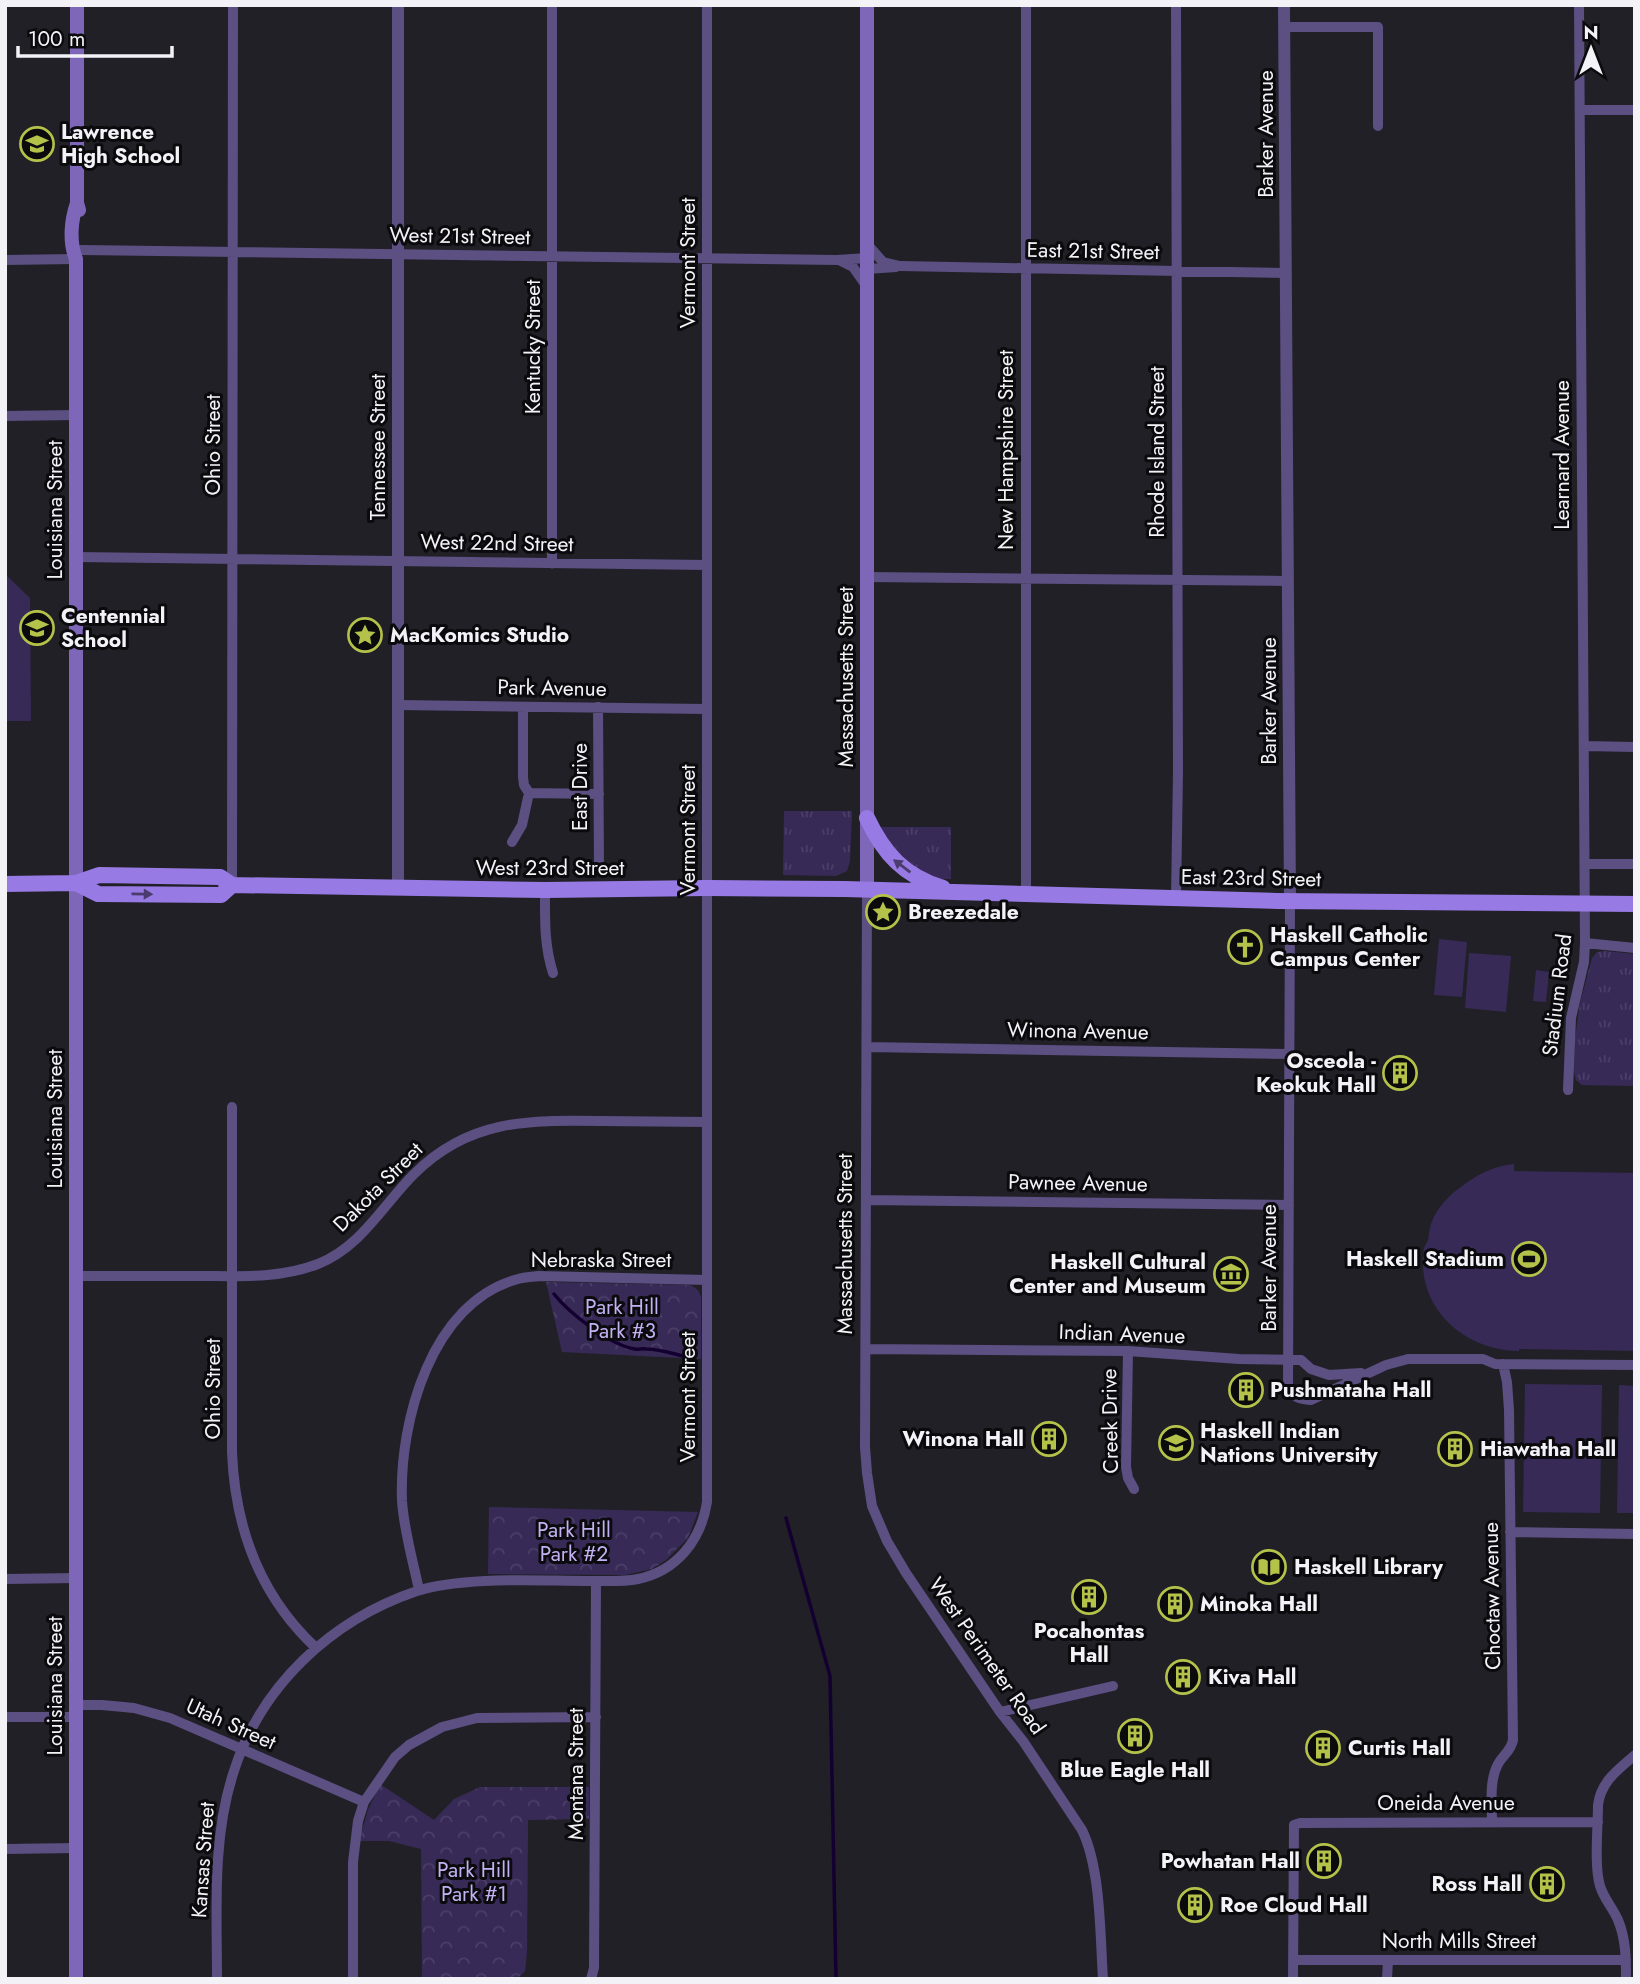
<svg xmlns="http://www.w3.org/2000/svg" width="1640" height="1984" font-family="Jost,sans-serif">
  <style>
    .grass { fill: url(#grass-tufts) }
    .forest { fill: url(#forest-crowns) }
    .pitch { fill: #372a57 }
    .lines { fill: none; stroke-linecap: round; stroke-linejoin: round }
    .stream { stroke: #130031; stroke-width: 3.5 }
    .minor { stroke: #5c4f82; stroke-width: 10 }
    .tertiary { stroke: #5c4f82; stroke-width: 12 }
    .secondary { stroke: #7e67b9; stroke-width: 14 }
    .primary { stroke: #987ae4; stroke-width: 16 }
    .oneway { fill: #4a3c6e }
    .labels { text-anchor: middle; stroke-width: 6; stroke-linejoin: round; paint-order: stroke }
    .poi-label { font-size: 21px; font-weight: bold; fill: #f3f2f7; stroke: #0b0a0d; text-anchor: start }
    .street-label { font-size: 21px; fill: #f3f2f7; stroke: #0b0a0d }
    .park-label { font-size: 21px; fill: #c2b2f3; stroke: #0b0a0d }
  </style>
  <defs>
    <pattern id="grass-tufts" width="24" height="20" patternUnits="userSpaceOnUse" patternTransform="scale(1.75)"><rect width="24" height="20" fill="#372a57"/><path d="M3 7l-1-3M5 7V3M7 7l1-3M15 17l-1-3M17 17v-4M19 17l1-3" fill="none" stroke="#4b3f68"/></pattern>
    <pattern id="forest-crowns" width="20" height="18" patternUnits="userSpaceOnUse" patternTransform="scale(1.75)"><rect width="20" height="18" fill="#372a57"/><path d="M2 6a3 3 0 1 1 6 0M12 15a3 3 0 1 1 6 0" fill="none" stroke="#4b3f68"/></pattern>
  </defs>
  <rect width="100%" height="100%" fill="#212027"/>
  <!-- grass -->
  <path class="grass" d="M 784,811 L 852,811 L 850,861 L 847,871 L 836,876 L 783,875 Z
    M 878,827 L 951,827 L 951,879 L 939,879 L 907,866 Z
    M 1605,951 L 1635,954 L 1635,1144 L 1635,1086 L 1582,1085 L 1576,1080 L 1574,1072 L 1575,1038 L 1580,1003 L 1592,958 L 1597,952 Z"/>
  <!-- forest -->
  <path class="forest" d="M 546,1282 L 690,1285 C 696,1288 700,1291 701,1298 L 701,1359 L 562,1352 Z
    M 489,1507 L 698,1512 L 688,1538 L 666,1560 L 652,1569 L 625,1575 L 488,1574 Z
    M 380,1784 L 434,1820 L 454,1799 L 480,1787 L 589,1787 L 589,1819 L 528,1820 L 527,1952 L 525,1971 L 517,1979 L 422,1979 L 421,1849 L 389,1841 L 359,1841 L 368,1810 Z"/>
  <!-- pitch -->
  <path class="pitch" d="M 5,574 L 30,598 L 31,721 L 5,721 Z
    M 1439,939 L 1467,942 L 1462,997 L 1434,995 Z
    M 1469,953 L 1511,956 L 1506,1012 L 1465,1008 Z
    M 1536,970 L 1549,972 L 1546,1002 L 1533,1001 Z
    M 1514,1164 L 1514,1171 L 1635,1173 L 1635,1351 L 1519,1349 L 1519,1351 C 1461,1350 1415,1305 1424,1248 C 1425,1245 1427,1243 1428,1240 C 1429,1235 1429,1229 1431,1224 C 1437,1207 1450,1194 1465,1184 C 1480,1173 1495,1166 1514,1164 Z
    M 1525,1384 L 1602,1385 L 1600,1513 L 1523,1512 Z
    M 1619,1385 L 1635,1386 L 1635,1513 L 1617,1513 Z"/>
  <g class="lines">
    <!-- stream -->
    <path class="stream" d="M 554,1294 C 569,1313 610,1345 635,1349 C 638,1350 642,1348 646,1349 C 658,1349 671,1353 683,1356
      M 786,1518 L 830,1676 L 836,1979"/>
    <!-- minor -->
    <path class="minor" d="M 1285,27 L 1378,27 L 1378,126
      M 1580,110 L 1635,110
      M 868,245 L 883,262 L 900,266 L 1286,273
      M 81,250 L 837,260 L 867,258
      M 5,260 L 76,259
      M 841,261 L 853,267 L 867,287
      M 867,269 L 896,267
      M 5,416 L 76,415
      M 76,557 L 707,565
      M 552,564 L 552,5
      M 867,577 L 1288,581
      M 398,705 L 706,709
      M 598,707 L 599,867
      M 1584,746 L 1635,747
      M 529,793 L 599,794
      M 512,842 L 522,825 L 529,793 L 524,785 L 523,777 L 523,707
      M 1585,864 L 1635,864
      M 232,885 L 233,5
      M 545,890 C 545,919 544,945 553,973
      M 867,890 L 865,1447 L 867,1473 L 872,1506 L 887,1541 L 906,1573 L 1000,1712 L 1023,1741 L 1082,1830 C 1101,1869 1100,1935 1103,1979
      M 1026,894 L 1026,5
      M 1176,898 L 1178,771 L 1176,5
      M 1290,901 L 1288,1388 C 1294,1398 1300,1399 1311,1400 L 1386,1365 L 1408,1359 L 1483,1359 L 1495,1364 L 1635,1365
      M 1585,943 L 1635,948
      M 867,1047 L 1290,1054
      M 1568,1090 L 1571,1018 L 1584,962 L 1585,943 L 1579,5
      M 232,1107 L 232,1452 C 235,1528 259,1595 316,1648
      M 866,1200 L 1289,1205
      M 76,1276 C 116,1276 157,1276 198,1276 C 239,1276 279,1279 318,1264 C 361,1247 383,1205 414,1174 C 469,1119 528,1120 601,1121 C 636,1121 672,1122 707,1122
      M 866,1349 L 1128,1351 L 1239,1359 L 1301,1360 L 1311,1369 L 1329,1375 L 1361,1373
      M 1128,1351 L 1126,1467 L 1128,1478 L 1134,1489
      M 1510,1532 L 1635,1534
      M 5,1579 L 76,1578
      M 419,1590 C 413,1561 404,1531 402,1501 C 399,1422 431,1302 518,1279 C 525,1277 533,1277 539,1276 L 707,1280
      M 76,1705 L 102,1705 L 134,1708 L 170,1718 L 364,1802
      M 1000,1712 L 1113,1686
      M 5,1717 L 76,1717
      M 1492,1822 C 1492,1803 1489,1781 1498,1764 C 1503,1755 1511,1751 1513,1740 L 1509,1410 L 1507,1382 L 1503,1364
      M 5,1849 L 76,1848
      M 1293,1960 L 1626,1960
      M 217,1979 C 217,1911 212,1839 233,1774 C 260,1686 331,1620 417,1591 C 436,1585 465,1582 485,1581 C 520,1579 556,1581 591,1581 C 606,1581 623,1582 638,1579 C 677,1571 701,1540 707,1502 L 707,5
      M 353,1979 L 353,1862 L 358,1821 L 364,1802 L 395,1757 L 409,1745 L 442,1727 L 477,1718 L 596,1717
      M 591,1979 L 594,1968 L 596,1581
      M 1293,1979 L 1294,1825 L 1300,1823 L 1598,1822
      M 1387,1979 L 1388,1960
      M 1626,1979 C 1626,1959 1626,1939 1618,1920 C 1613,1908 1604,1899 1600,1886 C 1594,1865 1598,1828 1598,1805 C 1601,1781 1618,1770 1635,1755"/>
    <!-- tertiary -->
    <path class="tertiary" d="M 398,5 L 398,888
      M 1284,5 L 1290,901"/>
    <!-- secondary -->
    <path class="secondary" d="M 77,5 L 77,203 L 79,210
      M 867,5 L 867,890
      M 76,1979 L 76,259 C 69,242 71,220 77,203"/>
    <!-- primary -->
    <path class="primary" d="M 867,818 C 884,854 904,876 943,888
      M 76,883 L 98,894 L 221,895 L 232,885
      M 5,884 L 76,883 L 99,875 L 220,877 L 232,885 L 545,890 L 707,888 L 844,889 L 1277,901 L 1635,904"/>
  </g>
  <!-- one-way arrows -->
  <defs><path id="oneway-solid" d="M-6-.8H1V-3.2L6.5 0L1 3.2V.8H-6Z" transform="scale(1.75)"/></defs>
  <g class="oneway">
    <use href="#oneway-solid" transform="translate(902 866) rotate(-143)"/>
    <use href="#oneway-solid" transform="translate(142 894) rotate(1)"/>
  </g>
  <!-- icons -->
  <defs>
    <g id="school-ring" transform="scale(1.75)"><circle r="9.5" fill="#0b0a0d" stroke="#b5c24a" stroke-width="1.5"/><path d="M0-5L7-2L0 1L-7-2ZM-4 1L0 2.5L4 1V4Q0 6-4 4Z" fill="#b5c24a"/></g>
    <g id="sight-ring" transform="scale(1.75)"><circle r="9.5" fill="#0b0a0d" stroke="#b5c24a" stroke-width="1.5"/><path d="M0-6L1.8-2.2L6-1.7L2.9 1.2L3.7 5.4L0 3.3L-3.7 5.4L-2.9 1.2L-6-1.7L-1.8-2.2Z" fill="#b5c24a"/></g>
    <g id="church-ring" transform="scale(1.75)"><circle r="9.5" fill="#0b0a0d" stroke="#b5c24a" stroke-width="1.5"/><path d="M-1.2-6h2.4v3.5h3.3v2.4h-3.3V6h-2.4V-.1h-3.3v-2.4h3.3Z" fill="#b5c24a"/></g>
    <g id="building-ring" transform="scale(1.75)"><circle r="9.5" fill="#0b0a0d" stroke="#b5c24a" stroke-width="1.5"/><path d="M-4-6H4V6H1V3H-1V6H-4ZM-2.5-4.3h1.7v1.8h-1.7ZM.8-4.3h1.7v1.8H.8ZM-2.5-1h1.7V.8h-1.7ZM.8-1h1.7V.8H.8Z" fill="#b5c24a"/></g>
    <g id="stadium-ring" transform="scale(1.75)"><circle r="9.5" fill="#0b0a0d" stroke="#b5c24a" stroke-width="1.5"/><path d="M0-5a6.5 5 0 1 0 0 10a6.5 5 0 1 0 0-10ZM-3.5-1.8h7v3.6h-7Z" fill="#b5c24a"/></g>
    <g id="museum-ring" transform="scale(1.75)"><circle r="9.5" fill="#0b0a0d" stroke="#b5c24a" stroke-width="1.5"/><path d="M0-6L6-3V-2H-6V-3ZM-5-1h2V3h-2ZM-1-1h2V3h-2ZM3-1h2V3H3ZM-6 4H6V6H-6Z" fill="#b5c24a"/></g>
    <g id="university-ring" transform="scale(1.75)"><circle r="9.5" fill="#0b0a0d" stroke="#b5c24a" stroke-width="1.5"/><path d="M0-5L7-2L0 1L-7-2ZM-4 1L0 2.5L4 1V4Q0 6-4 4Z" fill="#b5c24a"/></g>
    <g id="library-ring" transform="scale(1.75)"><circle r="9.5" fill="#0b0a0d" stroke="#b5c24a" stroke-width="1.5"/><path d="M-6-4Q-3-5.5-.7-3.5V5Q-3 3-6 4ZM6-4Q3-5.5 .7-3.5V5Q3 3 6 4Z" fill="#b5c24a"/></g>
  </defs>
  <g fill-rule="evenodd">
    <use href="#school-ring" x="37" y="144"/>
    <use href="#school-ring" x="37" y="628"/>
    <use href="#sight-ring" x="365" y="635"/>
    <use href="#sight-ring" x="883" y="912"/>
    <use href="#church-ring" x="1245" y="947"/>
    <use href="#building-ring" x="1400" y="1073"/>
    <use href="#stadium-ring" x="1529" y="1259"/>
    <use href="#museum-ring" x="1231" y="1274"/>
    <use href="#building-ring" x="1246" y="1390"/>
    <use href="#building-ring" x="1049" y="1439"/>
    <use href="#university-ring" x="1176" y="1443"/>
    <use href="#building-ring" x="1455" y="1449"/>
    <use href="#library-ring" x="1269" y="1567"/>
    <use href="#building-ring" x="1089" y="1597"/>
    <use href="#building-ring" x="1175" y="1604"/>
    <use href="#building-ring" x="1183" y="1677"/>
    <use href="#building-ring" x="1135" y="1736"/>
    <use href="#building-ring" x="1323" y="1748"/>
    <use href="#building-ring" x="1324" y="1861"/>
    <use href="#building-ring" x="1547" y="1884"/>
    <use href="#building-ring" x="1195" y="1905"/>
  </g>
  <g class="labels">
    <!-- poi labels -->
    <g class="poi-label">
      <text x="61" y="139">Lawrence<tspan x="61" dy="24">High School</tspan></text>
      <text x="61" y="623">Centennial<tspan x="61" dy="24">School</tspan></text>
      <text x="390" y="642">MacKomics Studio</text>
      <text x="908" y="919">Breezedale</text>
      <text x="1270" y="942">Haskell Catholic<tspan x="1270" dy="24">Campus Center</tspan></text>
      <text x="1376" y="1068" text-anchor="end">Osceola -<tspan x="1376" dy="24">Keokuk Hall</tspan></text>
      <text x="1504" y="1266" text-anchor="end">Haskell Stadium</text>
      <text x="1206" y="1269" text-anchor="end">Haskell Cultural<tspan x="1206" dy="24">Center and Museum</tspan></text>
      <text x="1270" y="1397">Pushmataha Hall</text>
      <text x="1200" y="1438">Haskell Indian<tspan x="1200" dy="24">Nations University</tspan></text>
      <text x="1024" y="1446" text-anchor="end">Winona Hall</text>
      <text x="1480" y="1456">Hiawatha Hall</text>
      <text x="1294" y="1574">Haskell Library</text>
      <text x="1200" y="1611">Minoka Hall</text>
      <text x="1089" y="1638" text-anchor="middle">Pocahontas<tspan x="1089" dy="24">Hall</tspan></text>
      <text x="1208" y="1684">Kiva Hall</text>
      <text x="1348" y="1755">Curtis Hall</text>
      <text x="1135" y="1777" text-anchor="middle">Blue Eagle Hall</text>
      <text x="1300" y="1868" text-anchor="end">Powhatan Hall</text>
      <text x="1522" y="1891" text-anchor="end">Ross Hall</text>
      <text x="1220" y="1912">Roe Cloud Hall</text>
    </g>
    <!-- street labels -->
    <g class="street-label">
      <text transform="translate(1266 134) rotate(-90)" y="7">Barker Avenue</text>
      <text transform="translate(460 236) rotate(1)" y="7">West 21st Street</text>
      <text transform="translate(1093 251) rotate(1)" y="7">East 21st Street</text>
      <text transform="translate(688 263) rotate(-90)" y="7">Vermont Street</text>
      <text transform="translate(533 347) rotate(-90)" y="7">Kentucky Street</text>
      <text transform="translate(213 445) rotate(-90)" y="7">Ohio Street</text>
      <text transform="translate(378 447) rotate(-90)" y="7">Tennessee Street</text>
      <text transform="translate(1006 450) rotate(-90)" y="7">New Hampshire Street</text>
      <text transform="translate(1157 452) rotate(-90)" y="7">Rhode Island Street</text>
      <text transform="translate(1562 455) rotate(-90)" y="7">Learnard Avenue</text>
      <text transform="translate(55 510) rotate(-90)" y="7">Louisiana Street</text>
      <text transform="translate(497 543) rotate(1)" y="7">West 22nd Street</text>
      <text transform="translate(846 677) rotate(-90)" y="7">Massachusetts Street</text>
      <text transform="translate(552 688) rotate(1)" y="7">Park Avenue</text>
      <text transform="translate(1269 701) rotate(-90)" y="7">Barker Avenue</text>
      <text transform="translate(580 787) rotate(-90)" y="7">East Drive</text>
      <text transform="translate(688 830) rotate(-90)" y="7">Vermont Street</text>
      <text x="550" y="875">West 23rd Street</text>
      <text transform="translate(1251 878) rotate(1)" y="7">East 23rd Street</text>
      <text transform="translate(1557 995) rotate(-83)" y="7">Stadium Road</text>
      <text transform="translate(1078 1031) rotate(1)" y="7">Winona Avenue</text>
      <text transform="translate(55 1119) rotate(-90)" y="7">Louisiana Street</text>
      <text transform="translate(1078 1183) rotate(1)" y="7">Pawnee Avenue</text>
      <text transform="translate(378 1187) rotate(-45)" y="7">Dakota Street</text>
      <text transform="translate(845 1244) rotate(-90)" y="7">Massachusetts Street</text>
      <text x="601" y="1267">Nebraska Street</text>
      <text transform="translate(1269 1268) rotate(-90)" y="7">Barker Avenue</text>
      <text transform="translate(1122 1334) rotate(2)" y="7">Indian Avenue</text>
      <text transform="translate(213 1389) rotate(-90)" y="7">Ohio Street</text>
      <text transform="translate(688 1397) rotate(-90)" y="7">Vermont Street</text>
      <text transform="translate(1110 1421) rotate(-91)" y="7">Creek Drive</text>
      <text transform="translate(1492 1596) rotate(-91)" y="7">Choctaw Avenue</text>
      <text transform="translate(987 1656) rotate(55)" y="7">West Perimeter Road</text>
      <text transform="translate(55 1686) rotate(-90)" y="7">Louisiana Street</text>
      <text transform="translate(231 1724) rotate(24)" y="7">Utah Street</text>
      <text transform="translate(576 1774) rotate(-90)" y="7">Montana Street</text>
      <text x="1446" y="1810">Oneida Avenue</text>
      <text transform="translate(203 1860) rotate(-86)" y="7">Kansas Street</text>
      <text x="1459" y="1948">North Mills Street</text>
    </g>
    <!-- park labels -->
    <g class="park-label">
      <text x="622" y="1314">Park Hill<tspan x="622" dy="24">Park #3</tspan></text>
      <text x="574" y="1537">Park Hill<tspan x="574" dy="24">Park #2</tspan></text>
      <text x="474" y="1877">Park Hill<tspan x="474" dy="24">Park #1</tspan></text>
    </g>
  </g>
  <!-- border -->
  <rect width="1640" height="1984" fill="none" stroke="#f3f2f7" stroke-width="14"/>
  <!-- north arrow -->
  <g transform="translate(1591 49)" stroke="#0b0a0d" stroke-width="5" paint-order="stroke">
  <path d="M0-5L12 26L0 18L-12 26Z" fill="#f3f2f7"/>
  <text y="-10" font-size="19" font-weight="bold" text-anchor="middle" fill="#f3f2f7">N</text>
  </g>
  <!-- scale -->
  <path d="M18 46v10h154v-10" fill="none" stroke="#f3f2f7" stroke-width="3.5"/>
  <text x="28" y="46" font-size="21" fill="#f3f2f7" stroke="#0b0a0d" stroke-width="5" paint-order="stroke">100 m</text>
</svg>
